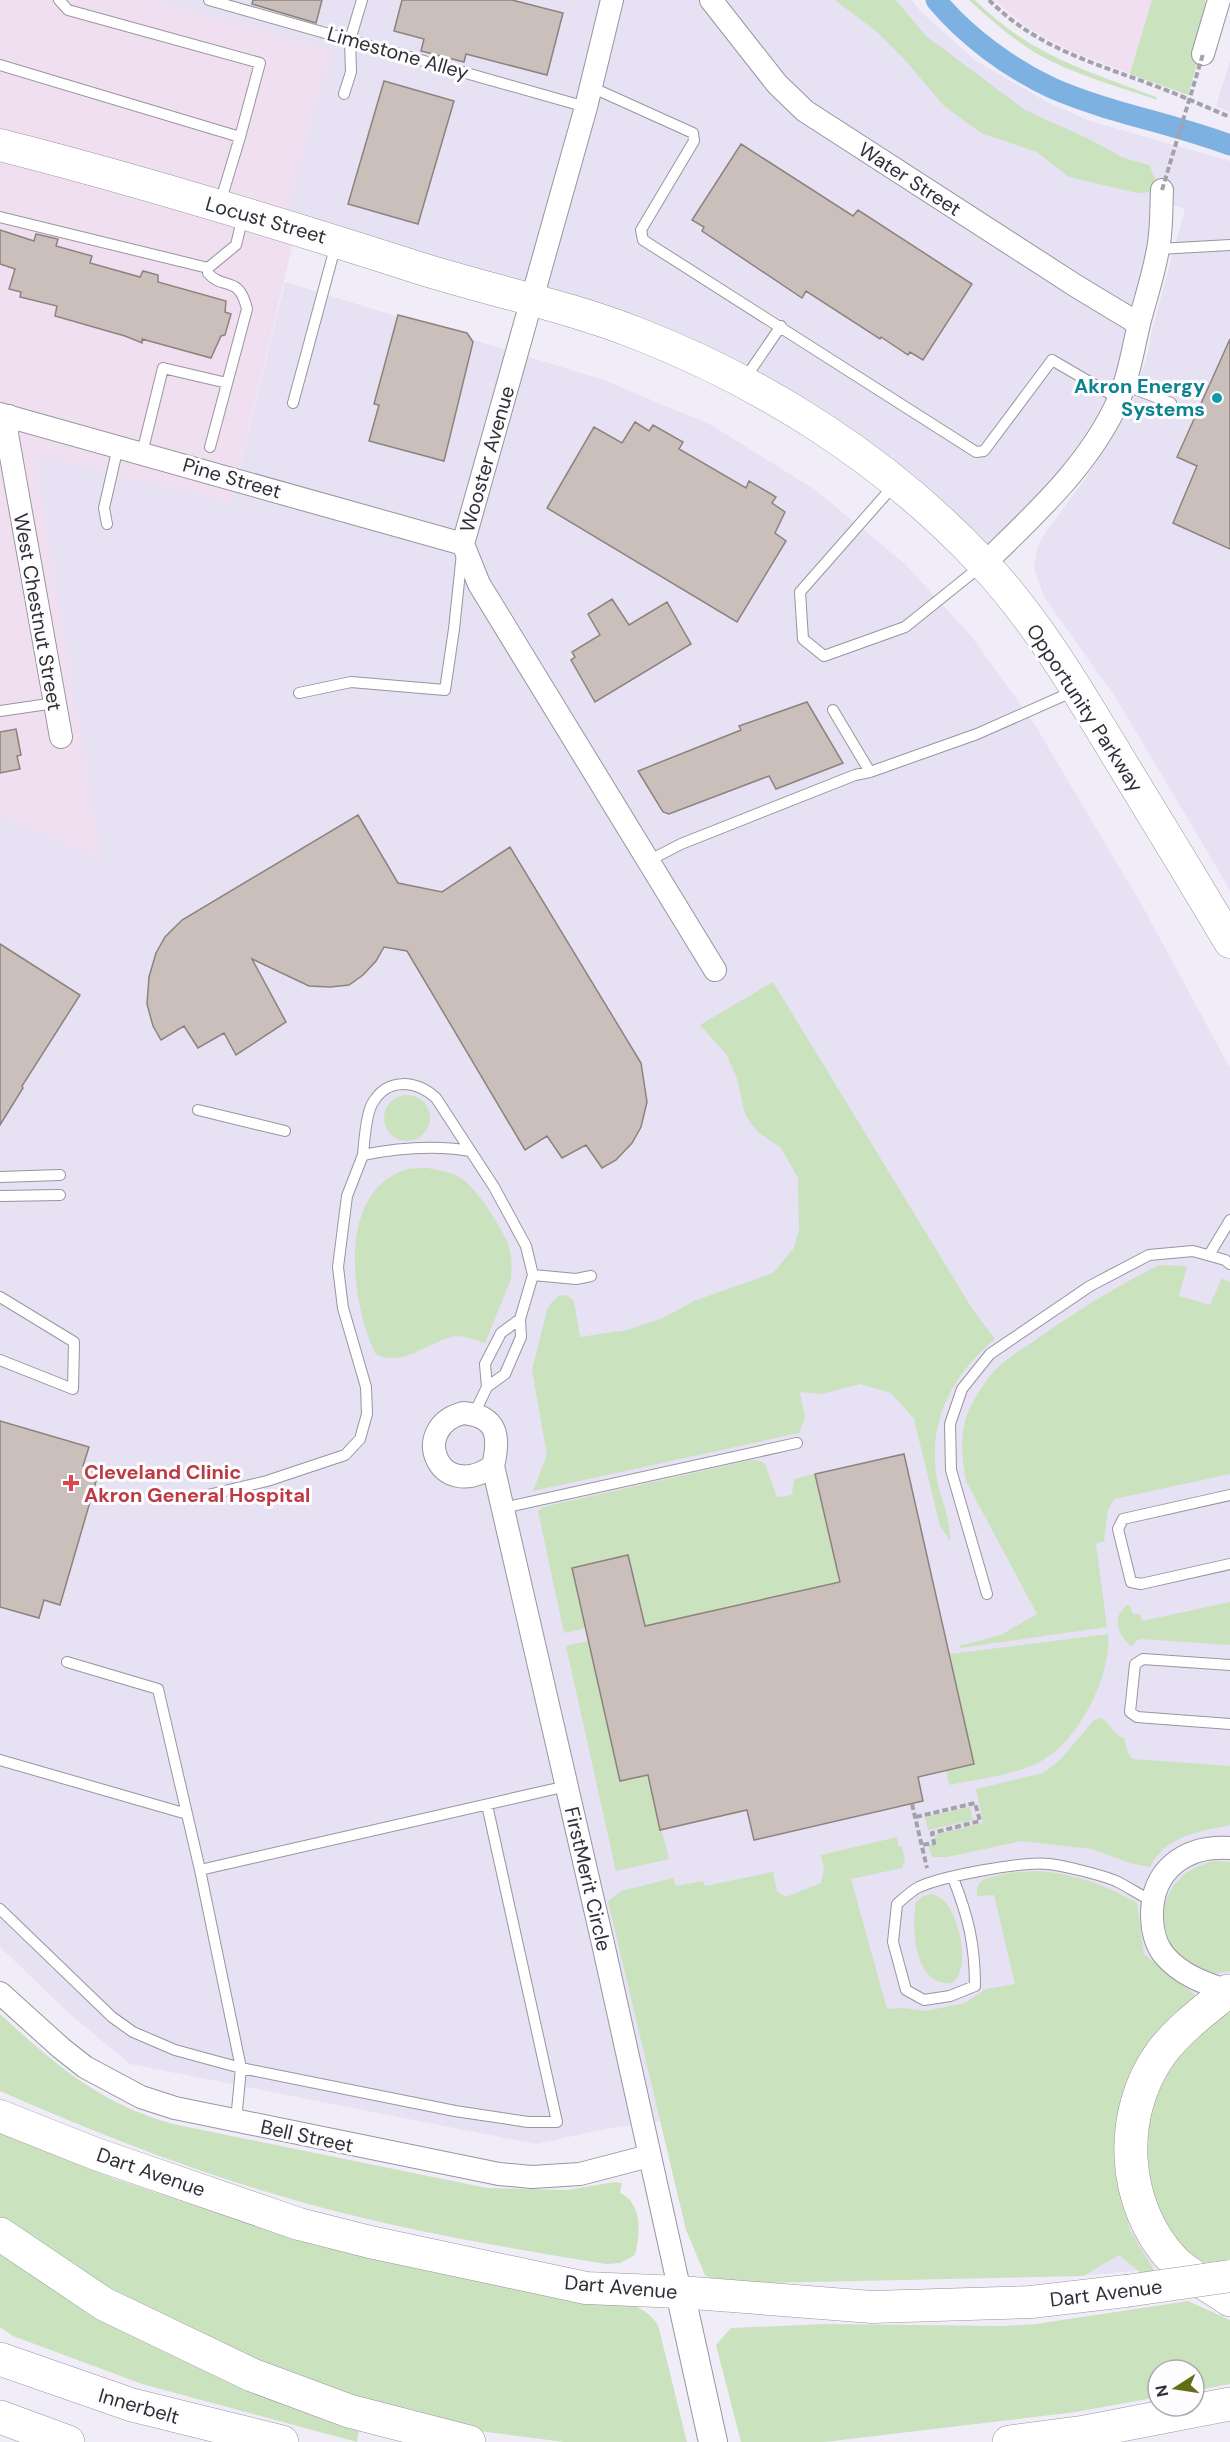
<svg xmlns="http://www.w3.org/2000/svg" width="1230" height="2442" font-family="'DM Sans',sans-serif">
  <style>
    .commercial { fill: #f0dff1 }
    .built { fill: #e6e1f3 }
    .green { fill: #cbe2be }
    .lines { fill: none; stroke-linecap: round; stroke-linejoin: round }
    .canal { stroke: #7cb1e1; stroke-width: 21 }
    .building { fill: #cbbfbb; stroke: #8d827e; stroke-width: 1.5 }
    .service-casing { stroke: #98959f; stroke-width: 12 }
    .minor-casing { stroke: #98959f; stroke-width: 24 }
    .tertiary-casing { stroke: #98959f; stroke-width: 30 }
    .secondary-casing { stroke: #98959f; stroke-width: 33 }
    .motorway-casing { stroke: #98959f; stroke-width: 34 }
    .path { stroke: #a3a1a9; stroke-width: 4; stroke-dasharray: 6 3; stroke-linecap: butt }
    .service { stroke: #fff; stroke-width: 10 }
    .minor { stroke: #fff; stroke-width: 22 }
    .tertiary { stroke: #fff; stroke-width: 28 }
    .secondary { stroke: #fff; stroke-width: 32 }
    .motorway { stroke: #fff; stroke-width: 33 }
    .secondary-bridge-casing { stroke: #98959f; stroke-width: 33; stroke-linecap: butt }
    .path-bridge { stroke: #a3a1a9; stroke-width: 4; stroke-dasharray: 6 3; stroke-linecap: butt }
    .secondary-bridge { stroke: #fff; stroke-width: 32 }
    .culture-dot { fill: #0f9aa8; stroke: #fdfcfe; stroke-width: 2 }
    .health-dot { fill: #e0444e; stroke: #fdfcfe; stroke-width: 2 }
    .labels { text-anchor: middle; stroke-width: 6; stroke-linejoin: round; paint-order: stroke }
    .street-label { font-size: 20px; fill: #302f33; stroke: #fdfcfe }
    .culture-label { font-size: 20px; font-weight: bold; fill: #0d838f; stroke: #fdfcfe; text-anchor: end }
    .health-label { font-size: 20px; font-weight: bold; fill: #be3a42; stroke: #fdfcfe; text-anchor: start }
  </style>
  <rect width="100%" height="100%" fill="#f0edf8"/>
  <!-- commercial -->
  <path class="commercial" d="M 0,0 L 148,0 L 333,49 L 286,215 L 0,139 Z
    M 994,0 L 1205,0 L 1206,10 L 1188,95 L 1068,50 L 1028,28 Z
    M 0,156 L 295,235 L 231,503 L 35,455 L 102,860 L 0,815 Z"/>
  <!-- built -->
  <path class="built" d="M 148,0 L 912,0 L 920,11 L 976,61 L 1047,102 L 1090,121 L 1230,161 L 1230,890 L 1116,698 L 1044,597 L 1034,568 L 1037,548 L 1045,533 L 1086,478 L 1133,398 L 1149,350 L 1151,334 L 1185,209 L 1156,200 L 1135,303 L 1129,307 L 1131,327 L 1121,380 L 1082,452 L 984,554 L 761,385 L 286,215 L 332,49 Z
    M 1230,61 L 1230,112 L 1216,106 Z
    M 285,282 L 604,380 L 711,425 L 814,489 L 904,563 L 972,637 L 1035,725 L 1144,909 L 1230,1068 L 1230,1987 L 1170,2267 L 1083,2276 L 705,2275 L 685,2118 L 610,2128 L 536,2144 L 130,2064 L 72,2016 L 0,1947 L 0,815 L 101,859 L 35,454 L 231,503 Z"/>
  <!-- green -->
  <path class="green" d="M 835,0 L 896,0 L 926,36 L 1025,110 L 1089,139 L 1124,158 L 1149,165 L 1158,185 L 1152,192 L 1137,193 L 1069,177 L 1037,152 L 981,133 L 943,105 L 906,61 L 877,32 Z
    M 969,0 L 975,0 C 1030,55 1085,70 1156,97 L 1157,100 C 1117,86 1075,75 1039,55 C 1013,40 991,20 969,0 Z
    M 1152,0 L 1205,0 L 1209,23 L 1188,95 L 1130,74 Z
    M 773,982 L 973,1310 L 995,1339 C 954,1373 929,1418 936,1473 C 939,1497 951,1517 950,1541 L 940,1526 L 914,1419 L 891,1393 L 860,1384 L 821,1394 L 800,1392 L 805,1418 L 799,1433 L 533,1491 L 547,1455 L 532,1370 L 547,1310 L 551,1303 L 559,1296 L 567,1295 L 574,1301 L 580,1337 L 627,1330 L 663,1318 L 694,1301 L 773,1273 L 794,1248 L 799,1230 L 798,1178 L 781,1148 L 758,1132 L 750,1122 L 744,1111 L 737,1078 L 726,1054 L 700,1025 Z
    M384 1118a23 23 0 1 1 46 0a23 23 0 1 1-46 0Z
    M 427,1168 C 438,1170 452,1172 462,1179 C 476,1187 504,1231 509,1247 C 512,1257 512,1269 511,1279 L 485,1343 C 477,1341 466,1336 457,1336 C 432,1338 400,1371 375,1353 C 351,1302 335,1190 408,1169 C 414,1168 421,1168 427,1168 Z
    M 1159,1265 L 1187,1266 L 1179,1296 L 1210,1305 L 1222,1278 L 1230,1282 L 1230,1474 L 1114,1499 L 1108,1510 L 1104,1541 L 1096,1544 L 1107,1627 L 960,1648 L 959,1646 L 1001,1635 L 1037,1614 L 966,1481 C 962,1460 960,1439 966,1418 C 971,1402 984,1384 994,1371 C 1005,1359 1021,1350 1034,1341 C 1075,1312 1115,1287 1159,1265 Z
    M 751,1460 L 760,1461 L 765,1464 L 777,1497 L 788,1496 L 792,1494 L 794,1479 L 815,1474 L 840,1582 L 645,1626 L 628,1555 L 572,1568 L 585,1628 L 564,1633 L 538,1511 L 543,1507 Z
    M 1230,1602 L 1230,1645 L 1141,1639 L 1136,1641 L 1132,1647 C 1118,1635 1111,1619 1126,1606 L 1129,1605 L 1133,1614 L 1140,1614 L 1142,1621 Z
    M 1108,1634 C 1112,1675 1079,1740 1043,1760 C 1018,1775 978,1779 949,1785 L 946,1770 L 974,1764 L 950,1654 Z
    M 588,1641 L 620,1781 L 648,1775 L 669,1859 L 616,1871 L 566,1646 Z
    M 1101,1718 C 1111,1723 1113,1735 1124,1738 L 1128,1753 L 1133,1759 L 1230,1766 L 1230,1825 C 1198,1832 1166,1835 1150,1867 L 1130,1863 L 1092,1849 L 1021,1841 L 947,1857 L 932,1857 L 928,1845 L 935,1843 L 935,1836 L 937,1834 L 983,1823 L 976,1789 L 1043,1773 L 1059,1761 L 1094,1720 Z
    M 970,1807 L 973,1820 L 928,1830 L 925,1817 Z
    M 897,1837 L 899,1847 L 902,1846 L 905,1860 L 902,1868 L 851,1879 L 887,2009 L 902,2008 L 925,2011 L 946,2007 L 965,2003 L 986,1989 L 1015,1984 L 994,1895 L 977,1896 C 975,1882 984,1878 996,1876 C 1046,1863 1094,1879 1137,1903 L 1144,1954 L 1200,1999 L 1150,2053 L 1121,2191 L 1130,2230 L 1158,2277 L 1141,2273 L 1119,2255 L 1083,2276 L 721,2284 L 705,2275 L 686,2230 L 608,1901 L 621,1891 L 673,1878 L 676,1886 L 703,1881 L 705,1886 L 773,1872 L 777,1891 L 786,1897 L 821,1883 L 824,1869 L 821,1855 Z
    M 1214,1861 L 1230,1862 L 1230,1971 C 1166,1989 1128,1882 1214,1861 Z
    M 931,1894 C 937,1896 943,1898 947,1904 C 960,1922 971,1968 952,1983 C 914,1987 911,1928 916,1902 L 924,1896 Z
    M 1230,2005 L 1230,2260 L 1191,2264 L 1157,2221 L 1141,2145 L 1163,2061 Z
    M 0,2014 C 55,2064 98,2103 173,2124 L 487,2188 L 567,2190 L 615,2182 L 622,2183 L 620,2193 C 643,2203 640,2234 635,2255 L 620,2263 L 606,2264 C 496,2246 384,2227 277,2195 C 182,2167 91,2131 0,2091 Z
    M 0,2132 L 115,2179 L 285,2236 L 593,2300 C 620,2304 642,2301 658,2325 L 687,2442 L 564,2442 L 533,2438 L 465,2429 L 343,2397 L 161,2323 L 0,2221 Z
    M 0,2251 L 360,2423 L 357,2442 L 142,2384 L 13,2336 L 0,2327 Z
    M 1188,2301 L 1230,2320 L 1230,2384 L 1194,2391 L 1194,2370 L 1158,2370 L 1158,2397 L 1076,2412 L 824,2442 L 741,2442 L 716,2345 L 731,2328 L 824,2324 L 1003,2326 L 1036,2324 Z"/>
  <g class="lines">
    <!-- canal -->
    <path class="canal" d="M 936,0 C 966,36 1009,68 1052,88 C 1109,113 1172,123 1230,145"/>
  </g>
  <!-- building -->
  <path class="building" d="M 253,0 L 322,0 L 316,23 L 252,4 Z
    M 402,0 L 512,0 L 563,13 L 547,75 L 466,54 L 464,62 L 421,51 L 424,39 L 394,31 Z
    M 384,81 L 454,101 L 418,224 L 348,204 Z
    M 741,144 L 853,216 L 858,210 L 972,284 L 923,360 L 910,352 L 908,355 L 881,337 L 880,339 L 806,291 L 802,298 L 702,231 L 704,227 L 692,220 Z
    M 0,230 L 34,241 L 36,234 L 58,239 L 56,246 L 92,256 L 90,263 L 140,277 L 143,271 L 158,275 L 158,282 L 226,301 L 225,312 L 231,314 L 225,335 L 221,336 L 211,358 L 142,339 L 142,343 L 125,336 L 55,316 L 57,306 L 20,297 L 21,292 L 9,289 L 15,269 L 0,264 Z
    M 398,315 L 467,333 L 473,342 L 444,461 L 369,441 L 379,405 L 374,404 Z
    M 1230,339 L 1230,549 L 1173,523 L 1197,466 L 1177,457 Z
    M 635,422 L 649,431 L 653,425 L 683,442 L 679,449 L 746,488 L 749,481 L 776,497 L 772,503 L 785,512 L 775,533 L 786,541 L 737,622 L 547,508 L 594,427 L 622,443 Z
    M 612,599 L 629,625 L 667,602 L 691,644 L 595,702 L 571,660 L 575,657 L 572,652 L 600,635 L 588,614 Z
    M 807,702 L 843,763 L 776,789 L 769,776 L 669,814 L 663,812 L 638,771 L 741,730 L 739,726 Z
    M 16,729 L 21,755 L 17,756 L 20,769 L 0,773 L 0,732 Z
    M 358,815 L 398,883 L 442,892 L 510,847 L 641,1063 L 647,1102 L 641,1127 L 632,1143 L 616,1160 L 602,1168 L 586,1145 L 562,1158 L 547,1136 L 525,1150 L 407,951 L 384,947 L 376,961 L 363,975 L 349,985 L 330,987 L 309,986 L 252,959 L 286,1022 L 236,1055 L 224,1033 L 198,1048 L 184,1026 L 161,1040 L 153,1026 L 147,1004 L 149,977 L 156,953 L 165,937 L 182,920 Z
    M 0,944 L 80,995 L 22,1086 L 23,1088 L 0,1125 Z
    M 0,1421 L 89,1447 L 83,1466 L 99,1471 L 60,1605 L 44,1600 L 39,1618 L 0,1607 Z
    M 904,1454 L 974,1764 L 918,1777 L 923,1801 L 754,1840 L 747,1810 L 660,1830 L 648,1775 L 620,1781 L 572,1568 L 628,1555 L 645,1626 L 840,1582 L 815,1474 Z"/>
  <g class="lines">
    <!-- service casing -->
    <g class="service-casing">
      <path id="service" d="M 209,0 L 586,107
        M 0,65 L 240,137 L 260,63 L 68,10 L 59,0
        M 591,87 L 693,133 L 694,141 L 641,230 L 643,240 L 976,452 L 984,451 L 1052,360 L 1119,399
        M 344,94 L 351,72 L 350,40 L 362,0
        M 220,203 L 240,137
        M 0,217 L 208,268
        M 1159,249 L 1230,245
        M 744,380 L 781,326
        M 1124,385 L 1171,403
        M 293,403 L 336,244
        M 210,447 L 247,309 C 239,274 223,291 208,273 L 208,268 L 236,245 L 243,216
        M 142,453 L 163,368 L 227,383
        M 895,484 L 800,592 L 803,639 L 824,656 L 905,627 L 981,566
        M 107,524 L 104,508 L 118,447
        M 299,693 L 351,682 L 445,690 L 454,629 L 462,553
        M 833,710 L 870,772 L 977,734 L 1074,691
        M 0,711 L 55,703
        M 648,861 L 681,844 L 855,775 L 870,772
        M 198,1110 L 285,1131
        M 363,1155 C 364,1142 366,1115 372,1104 C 387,1077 416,1080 436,1098 L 494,1187 L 526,1246 L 533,1275 L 520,1319 L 521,1337 L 505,1374 L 487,1387 L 474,1414
        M 0,1177 L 60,1175
        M 0,1196 L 60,1195
        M 1209,1255 L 1230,1220
        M 533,1275 L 576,1279 L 591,1276
        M 0,1297 L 74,1342 L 73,1389 L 0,1360
        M 487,1387 L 485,1364 L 501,1333 L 520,1319
        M 1230,1495 L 1123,1519 L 1118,1529 L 1131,1582 L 1141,1584 L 1230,1564
        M 195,1498 L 267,1481 L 345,1455 L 360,1439 L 367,1414 L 366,1387 L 343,1308 L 338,1267 L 347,1196 L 363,1155 C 398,1148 435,1145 470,1151
        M 503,1508 L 797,1443
        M 987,1594 L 951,1470 L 950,1424 L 962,1389 L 990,1354 L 1090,1286 L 1149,1255 L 1193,1251 L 1225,1260 L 1230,1264
        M 67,1662 L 158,1689 L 200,1870 L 567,1786
        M 1230,1665 L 1143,1659 L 1135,1664 L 1130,1712 L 1137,1717 L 1230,1724
        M 0,1760 L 187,1814
        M 200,1870 L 241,2068 L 236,2121
        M 953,1878 C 968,1916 975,1944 975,1986 L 950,1996 L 924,2000 L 906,1990 L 893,1942 L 897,1904 C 904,1898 911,1891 919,1887 C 943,1876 1023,1861 1049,1864 C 1065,1866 1102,1875 1116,1881 C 1128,1887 1140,1895 1152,1901
        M 0,1909 L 112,2017 L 133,2032 L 175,2050 L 241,2068 L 455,2111 L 528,2122 L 557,2122 L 487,1805"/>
    </g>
    <!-- minor casing -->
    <g class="minor-casing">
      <path id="minor" d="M 612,0 L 586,107 L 463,544 L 479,584 L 715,970
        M 711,0 L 777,84 L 805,111 L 1076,286 L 1139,324
        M 1203,54 L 1219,0
        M 0,414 L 463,544
        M 9,416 L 7,434 L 61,737
        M 984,564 C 1034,515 1090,465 1119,399 C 1130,374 1133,347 1140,320 C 1146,297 1154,273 1158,249 C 1162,230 1161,209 1162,190
        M 463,1413 C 498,1416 500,1437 493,1466 C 439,1504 408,1428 463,1413 Z
        M 493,1466 L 604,1948 L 680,2292
        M 1228,1991 C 1204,1983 1181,1975 1164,1955 C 1156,1945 1152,1930 1152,1917 C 1151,1870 1185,1845 1230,1848
        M 0,1993 L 61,2048 L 85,2067 L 141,2097 L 175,2108 L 499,2174 L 532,2177 L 580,2174 L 649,2156"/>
    </g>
    <!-- tertiary casing -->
    <g class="tertiary-casing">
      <path id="tertiary" d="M 680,2292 L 713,2442"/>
    </g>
    <!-- secondary casing -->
    <g class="secondary-casing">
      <path id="secondary" d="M 0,145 C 142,181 282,224 422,269 C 493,291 567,306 636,333 C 765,383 887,461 981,561 C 1036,619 1077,689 1118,757 C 1156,819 1193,880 1230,942
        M 0,2116 L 96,2154 L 299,2224 L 370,2242 L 586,2288 L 680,2292 L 872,2307 L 1031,2302 L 1126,2291"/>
    </g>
    <!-- motorway casing -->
    <g class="motorway-casing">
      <path id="motorway" d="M 1228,1991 C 1205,2010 1179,2029 1161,2053 C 1117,2114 1121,2205 1174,2261 C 1188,2275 1213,2288 1230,2300
        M 0,2234 L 104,2304 L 252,2375 L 349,2411 L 469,2442
        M 0,2359 L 132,2405 L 282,2442
        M 0,2417 L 68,2442
        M 1009,2442 L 1085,2432 L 1230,2404"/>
    </g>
    <!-- path -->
    <path class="path" d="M 989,0 C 1038,49 1095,63 1158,87 C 1182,96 1206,107 1230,117
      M 912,1804 L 927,1868
      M 916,1817 L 975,1803 L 980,1821 L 932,1833 L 934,1843 L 922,1845"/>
    <!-- service -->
    <use href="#service" class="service"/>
    <!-- minor -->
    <use href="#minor" class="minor"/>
    <!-- tertiary -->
    <use href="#tertiary" class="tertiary"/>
    <!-- secondary -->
    <use href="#secondary" class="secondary"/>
    <!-- motorway -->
    <use href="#motorway" class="motorway"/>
    <!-- secondary-bridge casing -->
    <g class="secondary-bridge-casing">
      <path id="secondary-bridge" d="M 1126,2291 L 1230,2276"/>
    </g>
    <!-- path-bridge -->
    <path class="path-bridge" d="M 1162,190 L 1203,54"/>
    <!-- secondary-bridge -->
    <use href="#secondary-bridge" class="secondary-bridge"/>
  </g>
  <!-- markers -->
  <circle class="culture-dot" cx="1217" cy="398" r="6"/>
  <path class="health-dot" d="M68 1474h6v6h6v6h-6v6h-6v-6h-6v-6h6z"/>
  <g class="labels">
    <!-- street labels -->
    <g class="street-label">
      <text transform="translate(398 53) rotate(16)" y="7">Limestone Alley</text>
      <text transform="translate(910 179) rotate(33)" y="7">Water Street</text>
      <text transform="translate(266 220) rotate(16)" y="7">Locust Street</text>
      <text transform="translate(487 459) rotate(-74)" y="7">Wooster Avenue</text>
      <text transform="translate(232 478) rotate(16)" y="7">Pine Street</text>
      <text transform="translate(38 612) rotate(80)" y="7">West Chestnut Street</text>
      <text transform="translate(1085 708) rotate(57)" y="7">Opportunity Parkway</text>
      <text transform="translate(588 1879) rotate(77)" y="7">FirstMerit Circle</text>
      <text transform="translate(307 2136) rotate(12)" y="7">Bell Street</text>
      <text transform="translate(151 2172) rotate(19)" y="7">Dart Avenue</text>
      <text transform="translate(621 2287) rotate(5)" y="7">Dart Avenue</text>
      <text transform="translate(1106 2293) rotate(-7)" y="7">Dart Avenue</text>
      <text transform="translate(139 2406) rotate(16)" y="7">Innerbelt</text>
    </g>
    <!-- culture labels -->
    <g class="culture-label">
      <text x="1205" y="393">Akron Energy<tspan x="1205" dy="23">Systems</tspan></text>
    </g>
    <!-- health labels -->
    <g class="health-label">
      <text x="84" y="1479">Cleveland Clinic<tspan x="84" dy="23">Akron General Hospital</tspan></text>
    </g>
  </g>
  <!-- north arrow -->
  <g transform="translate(1176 2388) rotate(258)"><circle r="28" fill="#fdfcfe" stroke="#abaaad" stroke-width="1.5"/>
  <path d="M0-4.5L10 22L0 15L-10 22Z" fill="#656e14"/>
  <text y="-9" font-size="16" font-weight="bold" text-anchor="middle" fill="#302f33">N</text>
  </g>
</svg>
